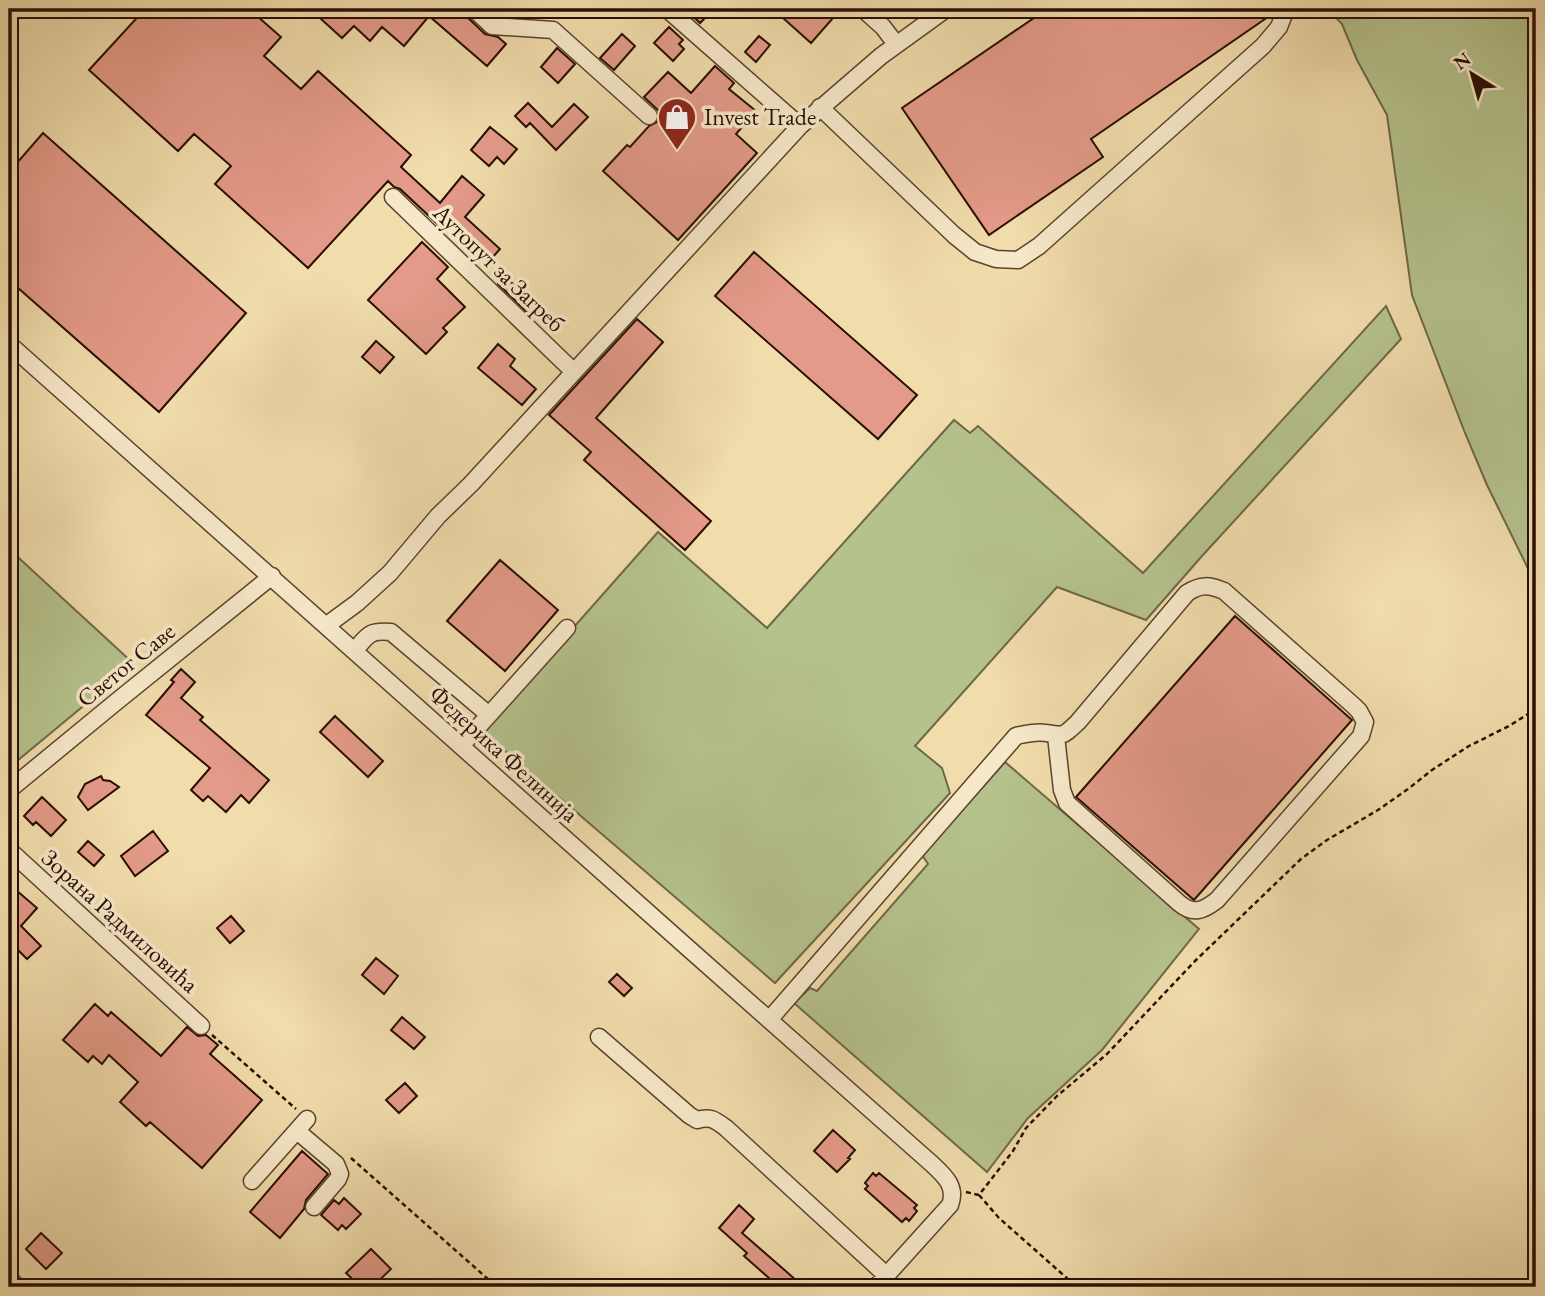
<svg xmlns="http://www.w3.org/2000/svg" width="1545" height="1296" font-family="'EB Garamond',serif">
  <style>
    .green { fill: #b5c28d; stroke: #6e6848; stroke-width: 2 }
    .building { fill: #e39a88; stroke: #280e02; stroke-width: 2 }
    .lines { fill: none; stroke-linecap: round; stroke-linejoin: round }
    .minor-casing { stroke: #5a422c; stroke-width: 19 }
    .path { stroke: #280e02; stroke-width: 2.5; stroke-dasharray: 5 3.5; stroke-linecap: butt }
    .minor { stroke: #f6e8c9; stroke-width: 16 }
    .labels { text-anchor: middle; stroke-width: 7; stroke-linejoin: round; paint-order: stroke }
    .poi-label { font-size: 24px; fill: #280e02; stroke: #f6e8c9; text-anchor: start }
    .street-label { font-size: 24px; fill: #280e02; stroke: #f6e8c9 }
  </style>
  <rect width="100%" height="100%" fill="#f1dcac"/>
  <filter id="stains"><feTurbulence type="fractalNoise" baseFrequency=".00286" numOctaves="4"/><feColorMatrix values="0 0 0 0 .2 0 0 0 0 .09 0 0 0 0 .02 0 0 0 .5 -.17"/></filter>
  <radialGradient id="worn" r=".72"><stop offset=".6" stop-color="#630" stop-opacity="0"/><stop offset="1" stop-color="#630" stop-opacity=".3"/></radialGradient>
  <!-- green -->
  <path class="green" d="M 1328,9 L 1536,9 L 1536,585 L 1487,485 L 1465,433 L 1412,295 L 1387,115 L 1357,60 L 1342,24 Z
    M 1386,306 L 1401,339 L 1202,556 L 1146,620 L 1057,587 L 915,746 L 942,768 L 950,793 L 775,983 L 482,731 L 658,532 L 767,628 L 954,420 L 970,433 L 978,426 L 1143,573 Z
    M 9,549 L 134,664 L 11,766 L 9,764 Z
    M 1005,762 L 1199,929 L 1102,1050 L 1028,1118 L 987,1172 L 794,1003 L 810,988 L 817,991 L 928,864 L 922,855 Z"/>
  <!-- building -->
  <path class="building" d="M 145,9 L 249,9 L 281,37 L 264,56 L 301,89 L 318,71 L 411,155 L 401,167 L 440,203 L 462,176 L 484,195 L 465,217 L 500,249 L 492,258 L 452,222 L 444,230 L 400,189 L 394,187 L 388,181 L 308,268 L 215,184 L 231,166 L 194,134 L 178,151 L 89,70 Z
    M 310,9 L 464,9 L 467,17 L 485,34 L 498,37 L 506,44 L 487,66 L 429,16 L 404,46 L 382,27 L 370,41 L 354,26 L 342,38 Z
    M 685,9 L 714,9 L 700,23 Z
    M 773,9 L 841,9 L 811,43 Z
    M 1047,9 L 1258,9 L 1265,19 L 1091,139 L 1103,157 L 989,235 L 902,108 Z
    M 669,27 L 683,40 L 679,44 L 684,49 L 673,61 L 654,43 Z
    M 622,34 L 635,46 L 614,70 L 600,58 Z
    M 759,36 L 770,45 L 756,62 L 745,52 Z
    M 557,48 L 575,64 L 558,83 L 541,67 Z
    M 715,66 L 734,83 L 729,89 L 756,111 L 736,134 L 757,153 L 678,240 L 603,171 L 627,145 L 630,147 L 649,126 L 657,122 L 661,113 L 644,97 L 668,72 L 691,93 Z
    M 528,103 L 552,127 L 574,104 L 588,117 L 556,150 L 530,123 L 526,127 L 515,116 Z
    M 490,127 L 517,149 L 504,164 L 497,157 L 489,166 L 471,150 Z
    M 43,133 L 246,313 L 159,412 L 9,280 L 9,172 Z
    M 422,242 L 448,267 L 437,279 L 465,307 L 443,328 L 447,332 L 426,354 L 368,300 Z
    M 754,252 L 917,395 L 878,439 L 715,296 Z
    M 505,277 L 539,307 L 531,316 L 498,284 Z
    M 637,319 L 663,342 L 596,418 L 711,521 L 685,550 L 584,460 L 591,452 L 549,415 Z
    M 376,341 L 394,357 L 380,373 L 362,357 Z
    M 498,344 L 515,359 L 510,366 L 536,389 L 522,405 L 478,368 Z
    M 500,560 L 558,610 L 505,671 L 447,621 Z
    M 1235,616 L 1352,720 L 1194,900 L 1076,797 Z
    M 181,669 L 195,682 L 181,698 L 203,717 L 200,720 L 269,780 L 249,803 L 241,795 L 226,812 L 208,796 L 203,801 L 191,790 L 210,768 L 146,715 L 174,682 L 171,680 Z
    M 335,716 L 383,761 L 368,777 L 320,732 Z
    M 101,776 L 103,780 L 110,781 L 119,787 L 88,810 L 78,797 L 85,784 Z
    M 42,797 L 66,820 L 51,836 L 36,822 L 33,825 L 24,816 Z
    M 153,831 L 168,851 L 135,876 L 121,856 Z
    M 88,841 L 104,855 L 94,866 L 78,852 Z
    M 9,884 L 37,908 L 21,926 L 41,946 L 27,959 L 9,941 Z
    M 231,916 L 244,931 L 230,943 L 217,928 Z
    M 376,958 L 398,976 L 384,994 L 362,975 Z
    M 617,974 L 632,988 L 624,996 L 609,982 Z
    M 95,1004 L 108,1016 L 111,1012 L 161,1056 L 187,1027 L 198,1036 L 206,1035 L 218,1045 L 210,1054 L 262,1100 L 202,1168 L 150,1122 L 146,1126 L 120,1102 L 138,1082 L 109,1055 L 102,1064 L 93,1056 L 88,1062 L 63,1040 Z
    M 402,1017 L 425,1037 L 414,1049 L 391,1030 Z
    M 405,1083 L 417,1096 L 399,1113 L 386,1100 Z
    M 833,1130 L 855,1150 L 848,1158 L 850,1159 L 837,1172 L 814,1151 Z
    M 302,1151 L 328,1174 L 306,1200 L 304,1209 L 280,1238 L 250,1212 Z
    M 873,1173 L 876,1176 L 879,1173 L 917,1205 L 914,1208 L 917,1211 L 909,1221 L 906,1218 L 902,1222 L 865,1189 L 868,1186 L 865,1183 Z
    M 344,1198 L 361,1214 L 346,1229 L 342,1225 L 338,1230 L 321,1215 L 334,1200 L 339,1204 Z
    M 739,1205 L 754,1219 L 742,1233 L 796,1280 L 790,1287 L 779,1287 L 744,1256 L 747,1253 L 719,1228 Z
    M 41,1233 L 62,1253 L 46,1269 L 26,1249 Z
    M 371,1249 L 391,1269 L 372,1287 L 361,1287 L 346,1273 Z"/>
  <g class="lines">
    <!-- minor casing -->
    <g class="minor-casing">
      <path id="minor" d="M 474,9 L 492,26 L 553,30 L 649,116
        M 667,9 L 800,126
        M 863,9 L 883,27 L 896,44
        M 820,107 L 954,235 L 975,252 L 996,259 L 1018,260 L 1039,246 L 1263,46 L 1279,27 L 1286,9
        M 393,197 L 574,372
        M 9,344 C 317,616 623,892 932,1164 C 945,1176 957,1187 950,1205 L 876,1287
        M 327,625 L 357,603 L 390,573 L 438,516 L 471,484 L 800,126 L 881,56 L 946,9
        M 355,650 C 368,635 369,630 391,632 L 489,715 L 461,746
        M 489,715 L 567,628
        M 9,790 L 116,702 L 272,576
        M 9,850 L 201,1026
        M 769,1020 L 1016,736 C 1025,734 1036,731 1046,733 C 1065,736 1063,736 1078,722 L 1187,593 C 1201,584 1209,585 1224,591 L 1354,706 L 1359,711 L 1365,722 L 1361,736 L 1217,900 C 1203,911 1193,915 1179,903 L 1067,803 L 1062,790 L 1056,736
        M 599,1037 L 689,1115 L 697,1120 C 711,1116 715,1120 726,1128 L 886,1275
        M 297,1131 L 336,1164 L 340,1174 L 338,1179 L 314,1207
        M 252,1181 L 307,1119
        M 9,1279 L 18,1287"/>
    </g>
    <!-- path -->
    <path class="path" d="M 212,1035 L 296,1109
      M 351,1158 L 497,1287
      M 966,1192 L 979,1195 L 1013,1151 L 1026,1128 L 1057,1096 L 1107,1054 L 1195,961 L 1301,859 L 1327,840 L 1378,810 L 1408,789 L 1432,770 L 1469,746 L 1509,726 L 1536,709
      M 979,1195 L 999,1218 L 1077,1287"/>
    <!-- minor -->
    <use href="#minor" class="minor"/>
  </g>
  <!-- icons -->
  <defs>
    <g id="shop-pin" transform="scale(2.0125)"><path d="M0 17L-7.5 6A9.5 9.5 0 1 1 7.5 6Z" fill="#8f2418" stroke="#f6e8c9"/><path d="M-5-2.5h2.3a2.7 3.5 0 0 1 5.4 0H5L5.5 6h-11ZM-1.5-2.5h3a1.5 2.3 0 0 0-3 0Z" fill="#fff"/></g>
  </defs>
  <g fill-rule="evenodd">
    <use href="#shop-pin" x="677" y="117"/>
  </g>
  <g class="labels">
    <!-- poi labels -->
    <g class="poi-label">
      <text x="704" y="125">Invest Trade</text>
    </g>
    <!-- street labels -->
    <g class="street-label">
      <text transform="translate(499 268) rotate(44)" y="8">Аутопут за Загреб</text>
      <text transform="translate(126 665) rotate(-39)" y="8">Светог Саве</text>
      <text transform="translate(504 754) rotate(42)" y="8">Федерика Фелинија</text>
      <text transform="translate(120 921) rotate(42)" y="8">Зорана Радмиловића</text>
    </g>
  </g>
  <!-- margin -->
  <rect width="1545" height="1296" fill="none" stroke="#f1dcac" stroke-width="35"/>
  <rect x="10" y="10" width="1524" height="1275" fill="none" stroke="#280e02" stroke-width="3.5"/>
  <rect x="18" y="18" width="1510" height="1261" fill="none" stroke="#280e02" stroke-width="2"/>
  <!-- north arrow -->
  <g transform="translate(1472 74) rotate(323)" stroke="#f6e8c9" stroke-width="5" paint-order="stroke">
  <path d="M0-5L12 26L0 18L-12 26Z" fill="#280e02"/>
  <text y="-10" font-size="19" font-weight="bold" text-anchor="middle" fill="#280e02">N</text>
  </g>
  <rect width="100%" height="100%" filter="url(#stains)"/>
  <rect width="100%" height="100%" fill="url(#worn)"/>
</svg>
